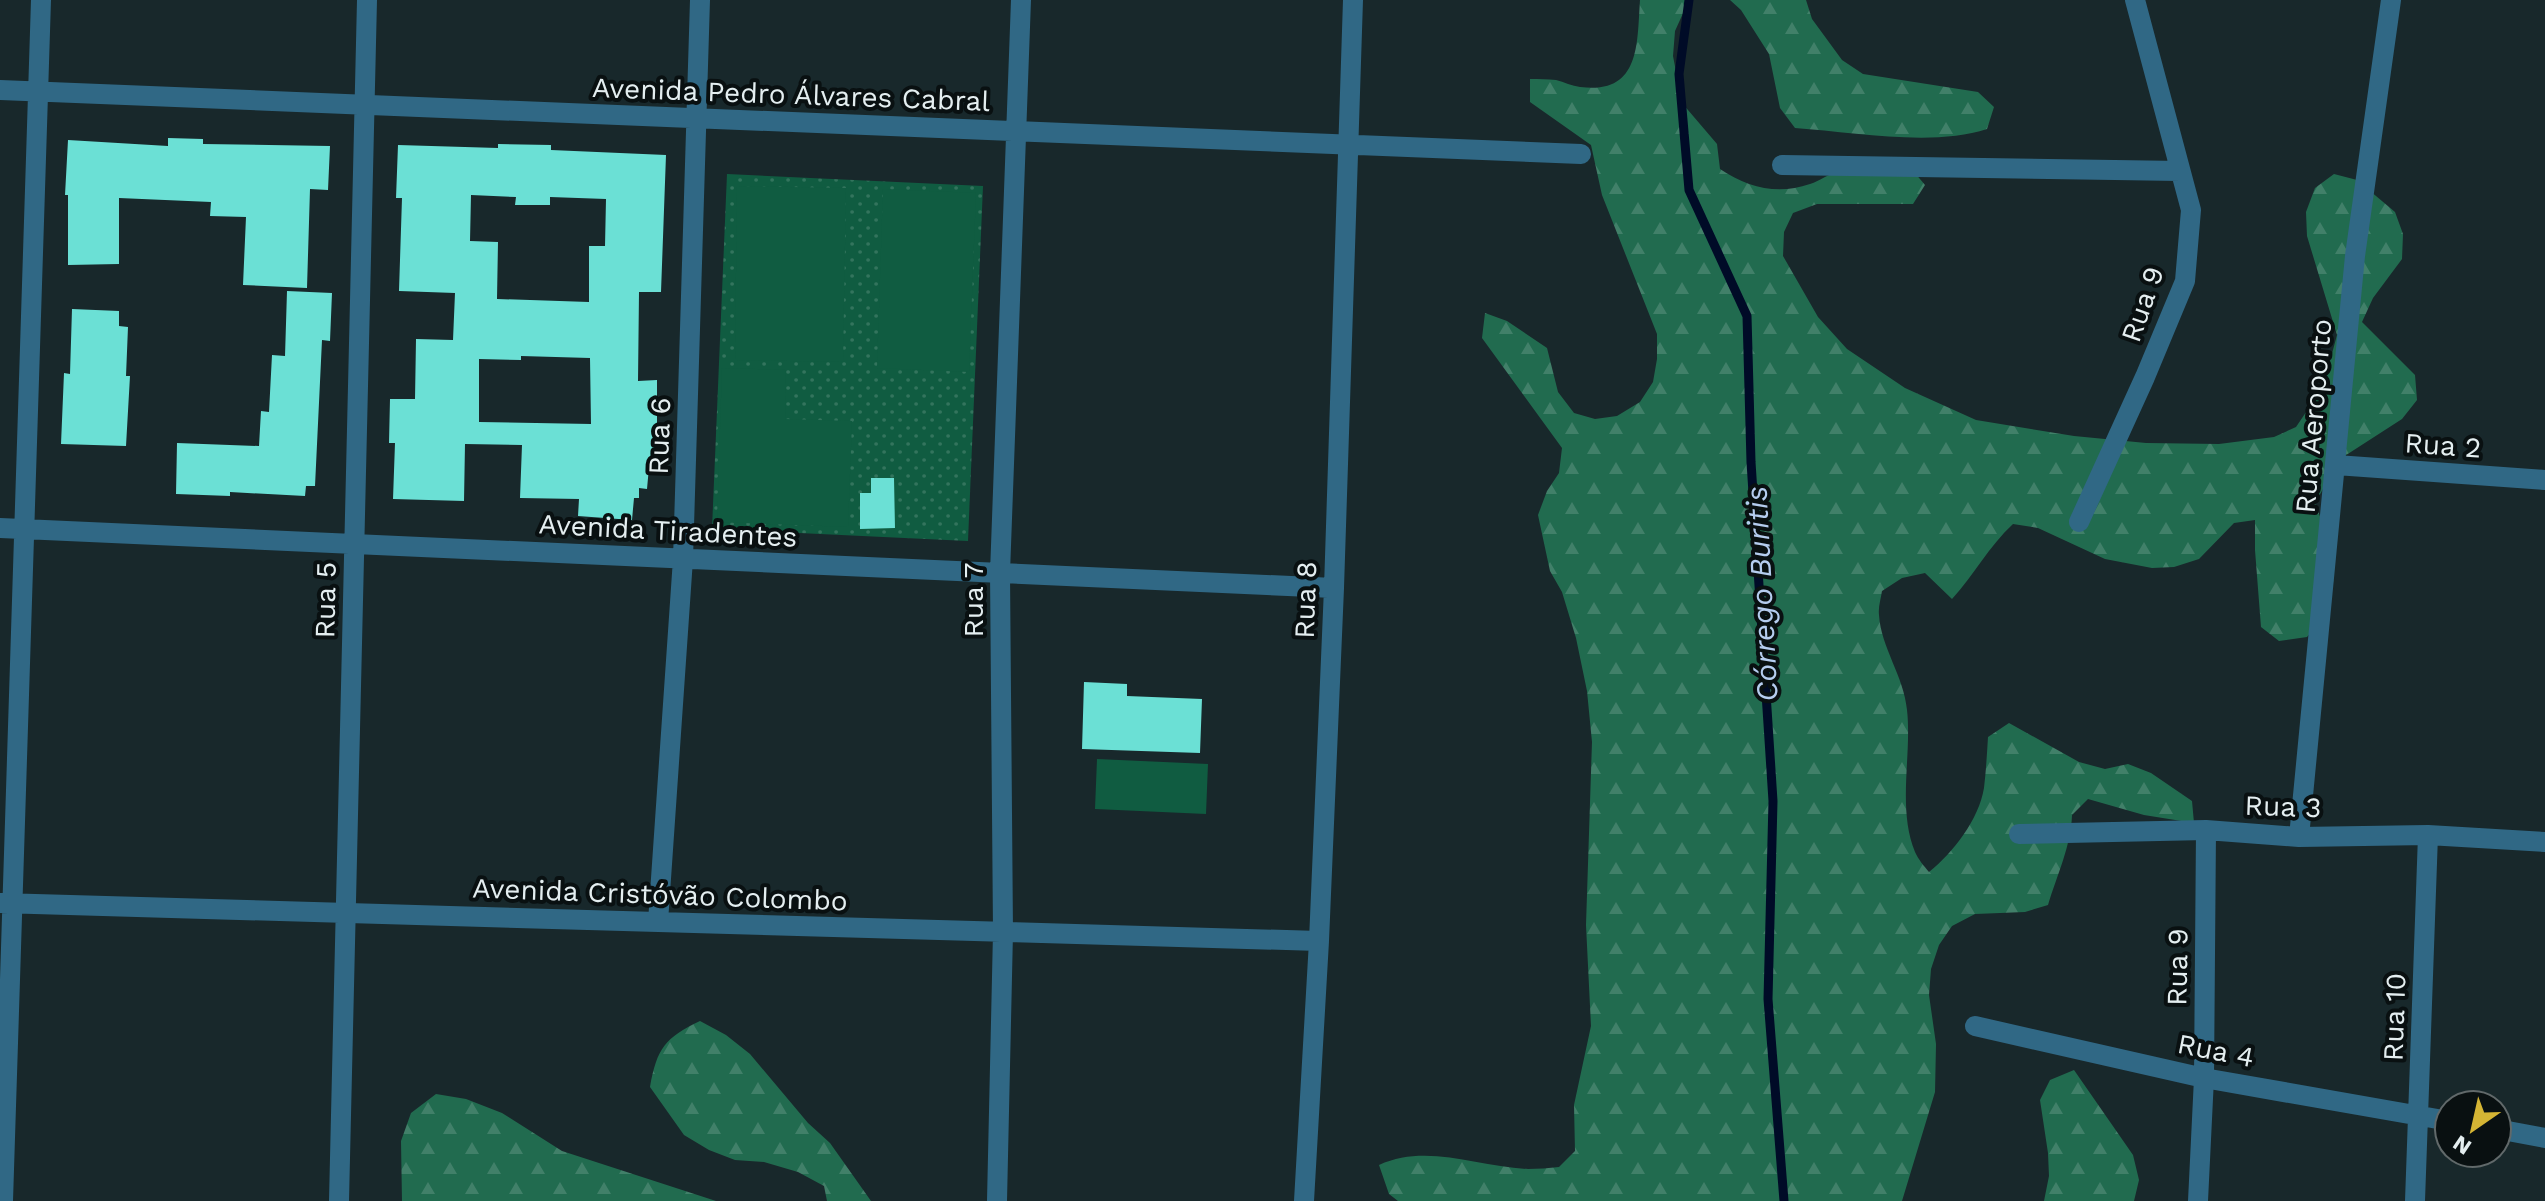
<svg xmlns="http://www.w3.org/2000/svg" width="2545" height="1201" font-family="'Work Sans',sans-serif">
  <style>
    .grass { fill: url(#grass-dots) }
    .forest { fill: url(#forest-firs) }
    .park { fill: #105c41 }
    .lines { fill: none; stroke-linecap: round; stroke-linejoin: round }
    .stream { stroke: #000b27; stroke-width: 9 }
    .building { fill: #6be0d5; fill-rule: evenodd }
    .minor { stroke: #306885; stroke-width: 20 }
    .labels { text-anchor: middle; stroke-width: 8; stroke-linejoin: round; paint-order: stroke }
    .street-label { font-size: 28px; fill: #e4eef0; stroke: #091011 }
    .water-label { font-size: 30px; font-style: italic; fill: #b5cdef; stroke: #091011 }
  </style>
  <defs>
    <pattern id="grass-dots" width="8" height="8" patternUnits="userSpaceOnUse" patternTransform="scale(2)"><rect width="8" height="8" fill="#105c41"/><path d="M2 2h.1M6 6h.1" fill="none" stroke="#33745d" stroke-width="1.8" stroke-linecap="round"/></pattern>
    <pattern id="forest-firs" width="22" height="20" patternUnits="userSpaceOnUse" patternTransform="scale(2)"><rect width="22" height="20" fill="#216b4f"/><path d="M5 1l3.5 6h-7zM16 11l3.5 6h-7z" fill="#418069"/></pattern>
  </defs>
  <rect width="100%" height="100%" fill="#18282b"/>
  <!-- grass -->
  <path class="grass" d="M 727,174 L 983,186 L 968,541 L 712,529 Z"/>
  <!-- forest -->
  <path class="forest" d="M 1640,0 L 1689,0 L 1675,31 L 1673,56 L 1682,103 L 1717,144 L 1720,169 C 1748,188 1778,195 1810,184 C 1820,181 1829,173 1839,172 C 1862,167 1886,168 1909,166 L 1925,185 L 1913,204 L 1817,204 L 1793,213 L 1784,232 L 1783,256 L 1818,317 L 1847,349 L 1905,388 L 1976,420 L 2074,436 L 2146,443 L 2219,444 L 2274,437 L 2296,427 L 2323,387 L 2337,335 L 2307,236 L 2306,212 L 2315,188 L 2334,174 L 2357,180 L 2395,212 L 2403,234 L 2402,259 L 2373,298 L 2362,322 L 2415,375 L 2417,400 L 2402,419 L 2340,459 L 2315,503 C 2335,557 2347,589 2307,637 L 2279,641 L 2261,627 L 2255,550 L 2255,520 L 2234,523 L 2199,559 L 2174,567 L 2152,568 L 2105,559 L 2038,528 L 2013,524 C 1989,546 1974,575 1952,599 L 1925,573 L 1902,578 L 1882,591 C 1881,598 1878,607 1879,615 C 1881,648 1904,676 1907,710 C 1912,755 1897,808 1915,852 C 1918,859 1924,866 1929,872 C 1953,853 1979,819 1984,788 C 1986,771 1987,754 1988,737 L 2009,723 L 2079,762 L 2105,769 L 2128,764 L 2151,773 L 2192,801 L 2194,823 L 2144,815 L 2088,799 L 2072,815 C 2071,846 2057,875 2048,905 L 2025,912 L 1975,914 L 1952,926 L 1939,945 L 1931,969 L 1929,995 L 1936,1044 L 1935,1092 L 1902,1201 L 1398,1201 L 1389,1194 L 1379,1165 C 1427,1143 1478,1167 1528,1169 C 1538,1169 1549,1168 1559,1167 L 1575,1151 L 1574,1105 L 1591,1026 L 1586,925 L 1592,742 L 1587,691 L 1576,638 L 1562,592 L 1550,571 L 1538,515 L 1547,491 L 1559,473 L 1562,448 L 1482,338 L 1485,313 L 1507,321 L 1547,348 L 1558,392 L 1574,413 L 1595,419 L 1617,416 L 1640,402 L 1653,382 L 1657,359 L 1657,334 L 1602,195 L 1591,145 L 1530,102 L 1530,79 C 1539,79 1547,79 1556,80 C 1564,82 1572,86 1580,87 C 1641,95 1637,43 1640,0 Z
    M 1730,0 L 1806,0 L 1812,19 L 1842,60 L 1863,74 L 1978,92 L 1994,107 L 1987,129 C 1933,147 1853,132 1795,128 L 1780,108 L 1769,54 L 1741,10 Z
    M 700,1021 L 726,1035 L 750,1054 L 808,1123 L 830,1143 L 871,1201 L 827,1201 L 824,1186 L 798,1172 L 764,1162 L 735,1160 L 709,1150 L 684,1135 L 650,1087 C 657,1048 665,1038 700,1021 Z
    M 2074,1070 L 2133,1155 L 2139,1180 L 2134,1201 L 2044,1201 L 2049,1176 L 2048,1153 L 2040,1100 L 2050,1080 Z
    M 436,1094 L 466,1099 L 502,1113 L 562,1151 L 716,1201 L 402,1201 L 401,1141 L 411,1113 Z"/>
  <!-- park -->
  <path class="park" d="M 737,186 L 846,188 L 843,362 L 735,360 Z
    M 883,189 L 976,193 L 969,372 L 877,368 Z
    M 722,368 L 786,370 L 785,419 L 852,421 L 848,527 L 717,522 Z
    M 1097,759 L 1208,764 L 1206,814 L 1095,809 Z"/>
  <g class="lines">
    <!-- stream -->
    <path class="stream" d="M 1689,0 L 1679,74 L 1689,190 L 1747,316 L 1751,462 L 1773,801 L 1768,999 L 1784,1201"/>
  </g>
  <!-- building -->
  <path class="building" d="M 168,138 L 203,139 L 203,144 L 330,146 L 328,190 L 310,189 L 307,288 L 243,285 L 246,217 L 210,216 L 211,202 L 119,198 L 119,264 L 68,265 L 68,195 L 65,195 L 68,140 L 168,146 Z
    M 498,144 L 551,145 L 551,150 L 666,155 L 661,292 L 639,292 L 638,381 L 657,380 L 657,467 L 649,467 L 647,489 L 639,488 L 639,498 L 634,498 L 632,520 L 578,516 L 579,499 L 520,498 L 522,445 L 465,444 L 464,501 L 393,499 L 395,443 L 389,443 L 390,399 L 415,399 L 416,339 L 453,340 L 455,293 L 399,291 L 402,198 L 396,198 L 398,145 L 498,148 ZM 471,195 L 516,197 L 515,205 L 550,205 L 550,197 L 606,199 L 605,246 L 589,246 L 589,302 L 497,299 L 498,242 L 470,241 ZM 521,356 L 590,358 L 591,424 L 479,422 L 479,359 L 521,360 Z
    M 287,291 L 332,293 L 330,341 L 322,340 L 315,486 L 306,486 L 305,496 L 230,492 L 230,496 L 176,494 L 177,443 L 259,446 L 261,411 L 269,412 L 272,355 L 285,356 Z
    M 72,309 L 119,311 L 119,326 L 128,327 L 126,376 L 130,376 L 126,446 L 61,444 L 64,373 L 70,374 Z
    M 871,478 L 894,478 L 895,528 L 860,529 L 860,493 L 871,493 Z
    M 1084,682 L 1127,684 L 1127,696 L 1202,699 L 1200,753 L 1082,749 Z"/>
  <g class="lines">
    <!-- minor -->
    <path class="minor" d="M 0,90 L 1581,154
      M 1782,165 L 2180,171
      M 2336,465 L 2545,480
      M 2079,522 L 2145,377 L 2185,281 L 2191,210 L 2135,0
      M 0,528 L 1334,588
      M 2019,834 L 2206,830 L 2299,837 L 2428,835 L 2545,842
      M 2299,837 L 2355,256 L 2391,0
      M 0,903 L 1319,941
      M 658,922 L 683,559 L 700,0
      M 1975,1026 L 2204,1078 L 2449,1121
      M 2497,1129 L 2545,1138
      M 3,1201 L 41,0
      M 339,1201 L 367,0
      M 997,1201 L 1003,932 L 1000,573 L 1021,0
      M 1304,1201 L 1319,941 L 1334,588 L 1353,0
      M 2198,1201 L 2204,1078 L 2206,830
      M 2415,1201 L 2428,835"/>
  </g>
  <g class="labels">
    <!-- street labels -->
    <g class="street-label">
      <text transform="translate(791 94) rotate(2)" y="10">Avenida Pedro Álvares Cabral</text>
      <text transform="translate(2142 304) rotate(-71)" y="10">Rua 9</text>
      <text transform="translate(2313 416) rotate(-85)" y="10">Rua Aeroporto</text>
      <text transform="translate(659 436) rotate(-88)" y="10">Rua 6</text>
      <text transform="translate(2443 445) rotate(4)" y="10">Rua 2</text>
      <text transform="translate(668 530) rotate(3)" y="10">Avenida Tiradentes</text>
      <text transform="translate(325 600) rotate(-89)" y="10">Rua 5</text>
      <text transform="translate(973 600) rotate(-90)" y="10">Rua 7</text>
      <text transform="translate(1305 600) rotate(-88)" y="10">Rua 8</text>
      <text transform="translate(2283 806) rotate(2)" y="10">Rua 3</text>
      <text transform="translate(660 894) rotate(2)" y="10">Avenida Cristóvão Colombo</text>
      <text transform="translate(2177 967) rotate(-89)" y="10">Rua 9</text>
      <text transform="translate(2394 1017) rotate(-88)" y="10">Rua 10</text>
      <text transform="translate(2216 1050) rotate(11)" y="10">Rua 4</text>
    </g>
    <!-- water labels -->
    <g class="water-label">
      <text transform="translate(1762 594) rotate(-93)" y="10">Córrego Buritis</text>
    </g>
  </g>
  <!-- north arrow -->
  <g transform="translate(2473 1129) rotate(214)"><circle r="38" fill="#091011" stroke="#61696a" stroke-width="2"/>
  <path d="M0-6L14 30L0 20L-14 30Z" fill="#d5b534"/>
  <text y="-12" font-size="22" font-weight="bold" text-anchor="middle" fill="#e4eef0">N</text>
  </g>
</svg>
